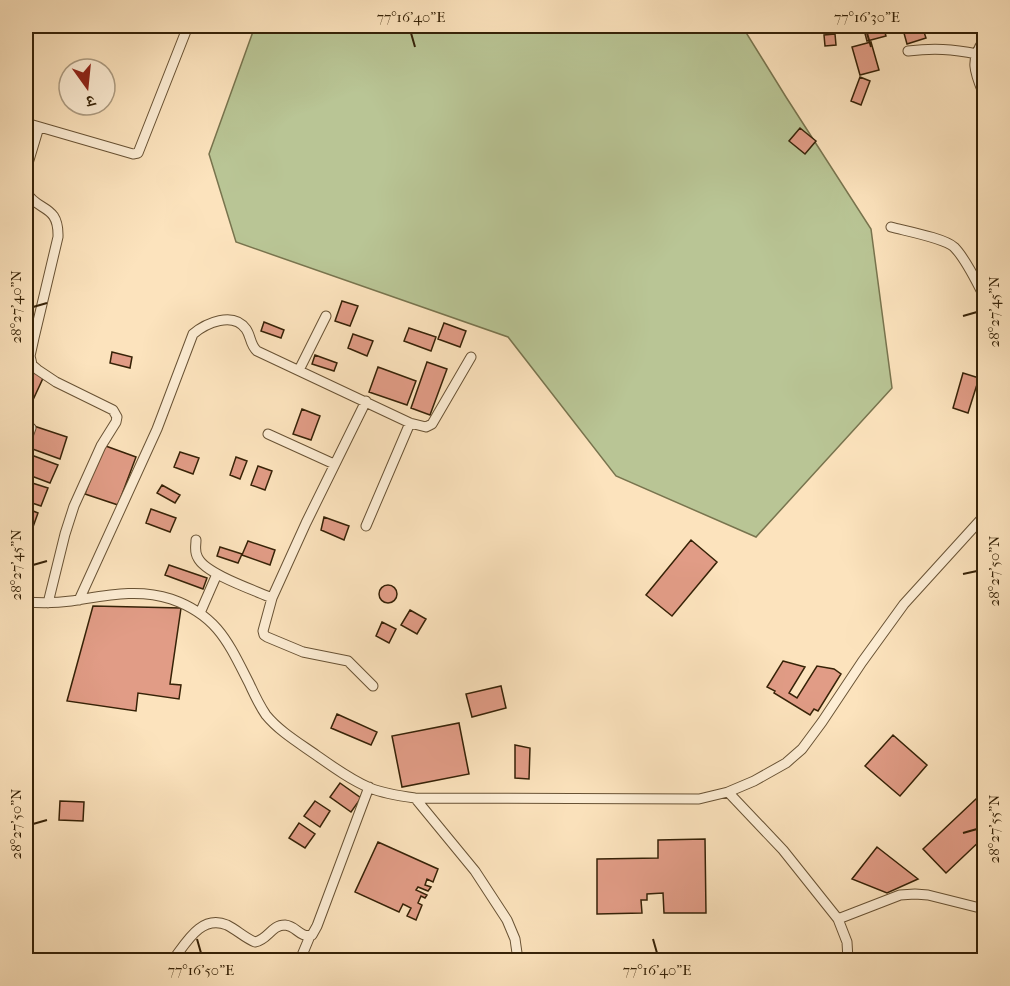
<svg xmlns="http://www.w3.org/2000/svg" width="1010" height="986" font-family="'IM FELL French Canon','Noto Serif Devanagari',serif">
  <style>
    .green { fill: #b9c595; stroke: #78744e; stroke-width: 1.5 }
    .building { fill: #e19c86; stroke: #362207; stroke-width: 1.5 }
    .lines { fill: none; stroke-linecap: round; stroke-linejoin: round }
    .street-casing { stroke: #685234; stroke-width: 11 }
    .street { stroke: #fdedd4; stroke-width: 9 }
    .ticks { fill: none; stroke: #362207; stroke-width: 2 }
    .neatline { fill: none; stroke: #362207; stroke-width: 2 }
    .ticks-label { font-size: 15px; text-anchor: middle; fill: #362207 }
  </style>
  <rect width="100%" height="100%" fill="#fce3bd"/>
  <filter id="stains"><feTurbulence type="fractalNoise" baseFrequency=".00333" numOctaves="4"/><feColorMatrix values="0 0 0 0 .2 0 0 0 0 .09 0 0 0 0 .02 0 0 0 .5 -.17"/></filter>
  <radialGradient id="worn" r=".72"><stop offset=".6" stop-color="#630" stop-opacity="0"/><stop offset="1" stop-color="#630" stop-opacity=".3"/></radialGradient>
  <!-- green -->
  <path class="green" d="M 255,26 L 742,26 L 786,97 L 871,229 L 892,388 L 756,537 L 616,476 L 508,337 L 236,242 L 209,154 Z"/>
  <!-- building -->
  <path class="building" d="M 863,26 L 883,26 L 886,36 L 867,41 Z
    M 902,26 L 922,26 L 926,38 L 907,44 Z
    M 835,34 L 836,45 L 825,46 L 824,35 Z
    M 871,42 L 879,70 L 860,75 L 852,47 Z
    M 860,77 L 870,81 L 861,105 L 851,101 Z
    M 800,128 L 816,141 L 805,154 L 789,141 Z
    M 342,301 L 358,306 L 350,326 L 335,321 Z
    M 264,322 L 284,330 L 281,338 L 261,331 Z
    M 444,323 L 466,331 L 460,347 L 438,339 Z
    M 409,328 L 436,337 L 431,351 L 404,341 Z
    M 353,334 L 373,341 L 367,356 L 348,348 Z
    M 112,352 L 132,357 L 130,368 L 110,363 Z
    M 315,355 L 337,363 L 334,371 L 312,364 Z
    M 427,362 L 447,369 L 430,415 L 411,408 Z
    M 26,367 L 44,376 L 26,415 Z
    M 378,367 L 416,381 L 407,405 L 369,392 Z
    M 963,373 L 979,378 L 968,413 L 953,408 Z
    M 302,409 L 320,416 L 311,440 L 293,434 Z
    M 34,426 L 67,437 L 60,459 L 27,447 Z
    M 103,445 L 136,457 L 118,505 L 85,494 Z
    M 180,452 L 199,458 L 193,474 L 174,467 Z
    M 26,453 L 58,465 L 50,483 L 26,474 Z
    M 236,457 L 247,461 L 240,479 L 230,475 Z
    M 258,466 L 272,471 L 265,490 L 251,485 Z
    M 26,481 L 48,488 L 41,506 L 26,501 Z
    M 162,485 L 180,495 L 175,503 L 157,493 Z
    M 26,508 L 38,513 L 29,538 L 26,536 Z
    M 151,509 L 176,518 L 170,532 L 146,523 Z
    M 324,517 L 349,526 L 344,540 L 321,530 Z
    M 691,540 L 717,562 L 672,616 L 646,595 Z
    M 248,541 L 275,550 L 270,565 L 242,555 Z
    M 220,547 L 242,554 L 238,563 L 217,556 Z
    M 169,565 L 207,578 L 203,589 L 165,575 Z
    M379 594a9 9 0 1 1 18 0a9 9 0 1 1-18 0Z
    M 93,606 L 181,608 L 170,684 L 181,685 L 179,699 L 138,693 L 136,711 L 67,701 Z
    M 410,610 L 426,619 L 417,634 L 401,625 Z
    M 382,622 L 396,629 L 389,643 L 376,636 Z
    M 783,661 L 805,667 L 789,693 L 797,698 L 817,666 L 834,669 L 841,674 L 818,711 L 814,709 L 810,715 L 774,693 L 775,691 L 767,687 Z
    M 501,686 L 506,708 L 472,717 L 466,694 Z
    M 337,714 L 377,732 L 371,745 L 331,728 Z
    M 459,723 L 469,774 L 402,787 L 392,736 Z
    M 893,735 L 927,765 L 900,796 L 865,766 Z
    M 515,745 L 530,748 L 529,779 L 515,778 Z
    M 340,783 L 361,798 L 351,812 L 330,797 Z
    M 977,798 L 984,806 L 984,837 L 946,873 L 923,849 Z
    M 60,801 L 84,802 L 83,821 L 59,820 Z
    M 315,801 L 330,811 L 320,827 L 304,816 Z
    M 299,823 L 315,834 L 305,848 L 289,838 Z
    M 705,839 L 706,913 L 664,913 L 663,893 L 647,894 L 647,900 L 641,900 L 642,913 L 597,914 L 597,859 L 658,858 L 658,840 Z
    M 378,842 L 438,869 L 433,882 L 427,879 L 425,885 L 431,887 L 428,891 L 418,887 L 416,890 L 427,895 L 425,898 L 421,896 L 418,903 L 422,905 L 416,920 L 407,916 L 411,908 L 403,904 L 399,912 L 355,892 Z
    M 877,847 L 918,879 L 887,893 L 852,879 Z"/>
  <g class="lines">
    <!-- street casing -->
    <g class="street-casing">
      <path id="street" d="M 984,40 C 969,61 975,73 984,95
        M 908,51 C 934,48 952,49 977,54
        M 26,123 L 133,154 L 138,153 L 188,26
        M 26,170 L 39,127
        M 26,192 C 38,212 59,204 58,237 L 34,338 L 30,356 L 31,360 L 32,365 L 38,370 L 56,382 L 113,410 L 117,417 L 116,422 L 101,446 L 74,506 L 65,534 L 48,603
        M 891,227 C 906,231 944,238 954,247 C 966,259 976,281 984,296
        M 299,370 L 326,316
        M 366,401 L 306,523 L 272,598 L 263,631 L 264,635 L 267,637 L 303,652 L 348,661 L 373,686
        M 26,424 L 31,428 L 26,442
        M 268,434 L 334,464
        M 366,526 L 410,423
        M 196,540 C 196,546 194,552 198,558 C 206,574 254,590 272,598
        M 79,600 L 157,429 L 193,334 C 206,323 233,311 246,329 C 251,336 250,345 257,351 L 410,423 L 426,427 L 432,424 L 471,357
        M 26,602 C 41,603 56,603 71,601 C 105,596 137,588 171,599 C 217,615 228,642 249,683 C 254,694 259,705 266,715 C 279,731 299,743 316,755 C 333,767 351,780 370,788 C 385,794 400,796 415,798 L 699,799 L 728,792 L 754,781 L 786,763 L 802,749 L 822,722 L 862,662 L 904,604 L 984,516
        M 200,613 L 217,574
        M 728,792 L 783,850 L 838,919 L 847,942 L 848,960
        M 415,798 L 475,871 L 507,920 L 515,939 L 518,960
        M 838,919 L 900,895 L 915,894 L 928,895 L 984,909
        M 173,960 C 186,943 201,914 227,925 C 237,930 245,938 255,942 C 268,940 271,925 285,925 C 297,926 299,938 312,935 L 317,926 L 369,787
        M 300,960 L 310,936"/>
    </g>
    <!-- street -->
    <use href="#street" class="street"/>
  </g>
  <!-- ticks -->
  <path class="ticks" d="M 411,33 L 415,47M 867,33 L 871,47M 33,307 L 47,303M 963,316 L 977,312M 33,565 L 47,561M 963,574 L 977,571M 33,824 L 47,820M 963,833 L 977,829M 197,939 L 201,953M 653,939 L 657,953"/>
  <!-- margin -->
  <rect width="1010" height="986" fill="none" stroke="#fce3bd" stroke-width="66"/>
  <!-- north arrow -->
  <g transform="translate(87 87) rotate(165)"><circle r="28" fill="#fdedd4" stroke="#ad9c82" stroke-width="1.5"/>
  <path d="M0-4.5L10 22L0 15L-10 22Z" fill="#8f2418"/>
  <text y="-9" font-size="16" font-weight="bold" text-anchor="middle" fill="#362207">उ</text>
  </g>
  <rect x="33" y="33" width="944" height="920" class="neatline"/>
  <g class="ticks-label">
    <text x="411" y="22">77°16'40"E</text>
    <text x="867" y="22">77°16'30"E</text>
    <text transform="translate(16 307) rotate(-90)" y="5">28°27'40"N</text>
    <text transform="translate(994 312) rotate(-90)" y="5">28°27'45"N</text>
    <text transform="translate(16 565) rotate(-90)" y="5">28°27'45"N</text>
    <text transform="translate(994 571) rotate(-90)" y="5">28°27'50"N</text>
    <text transform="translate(16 824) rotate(-90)" y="5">28°27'50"N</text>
    <text transform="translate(994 829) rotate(-90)" y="5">28°27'55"N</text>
    <text x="201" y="975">77°16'50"E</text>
    <text x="657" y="975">77°16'40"E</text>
  </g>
  <rect width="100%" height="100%" filter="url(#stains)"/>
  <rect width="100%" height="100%" fill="url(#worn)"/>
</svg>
